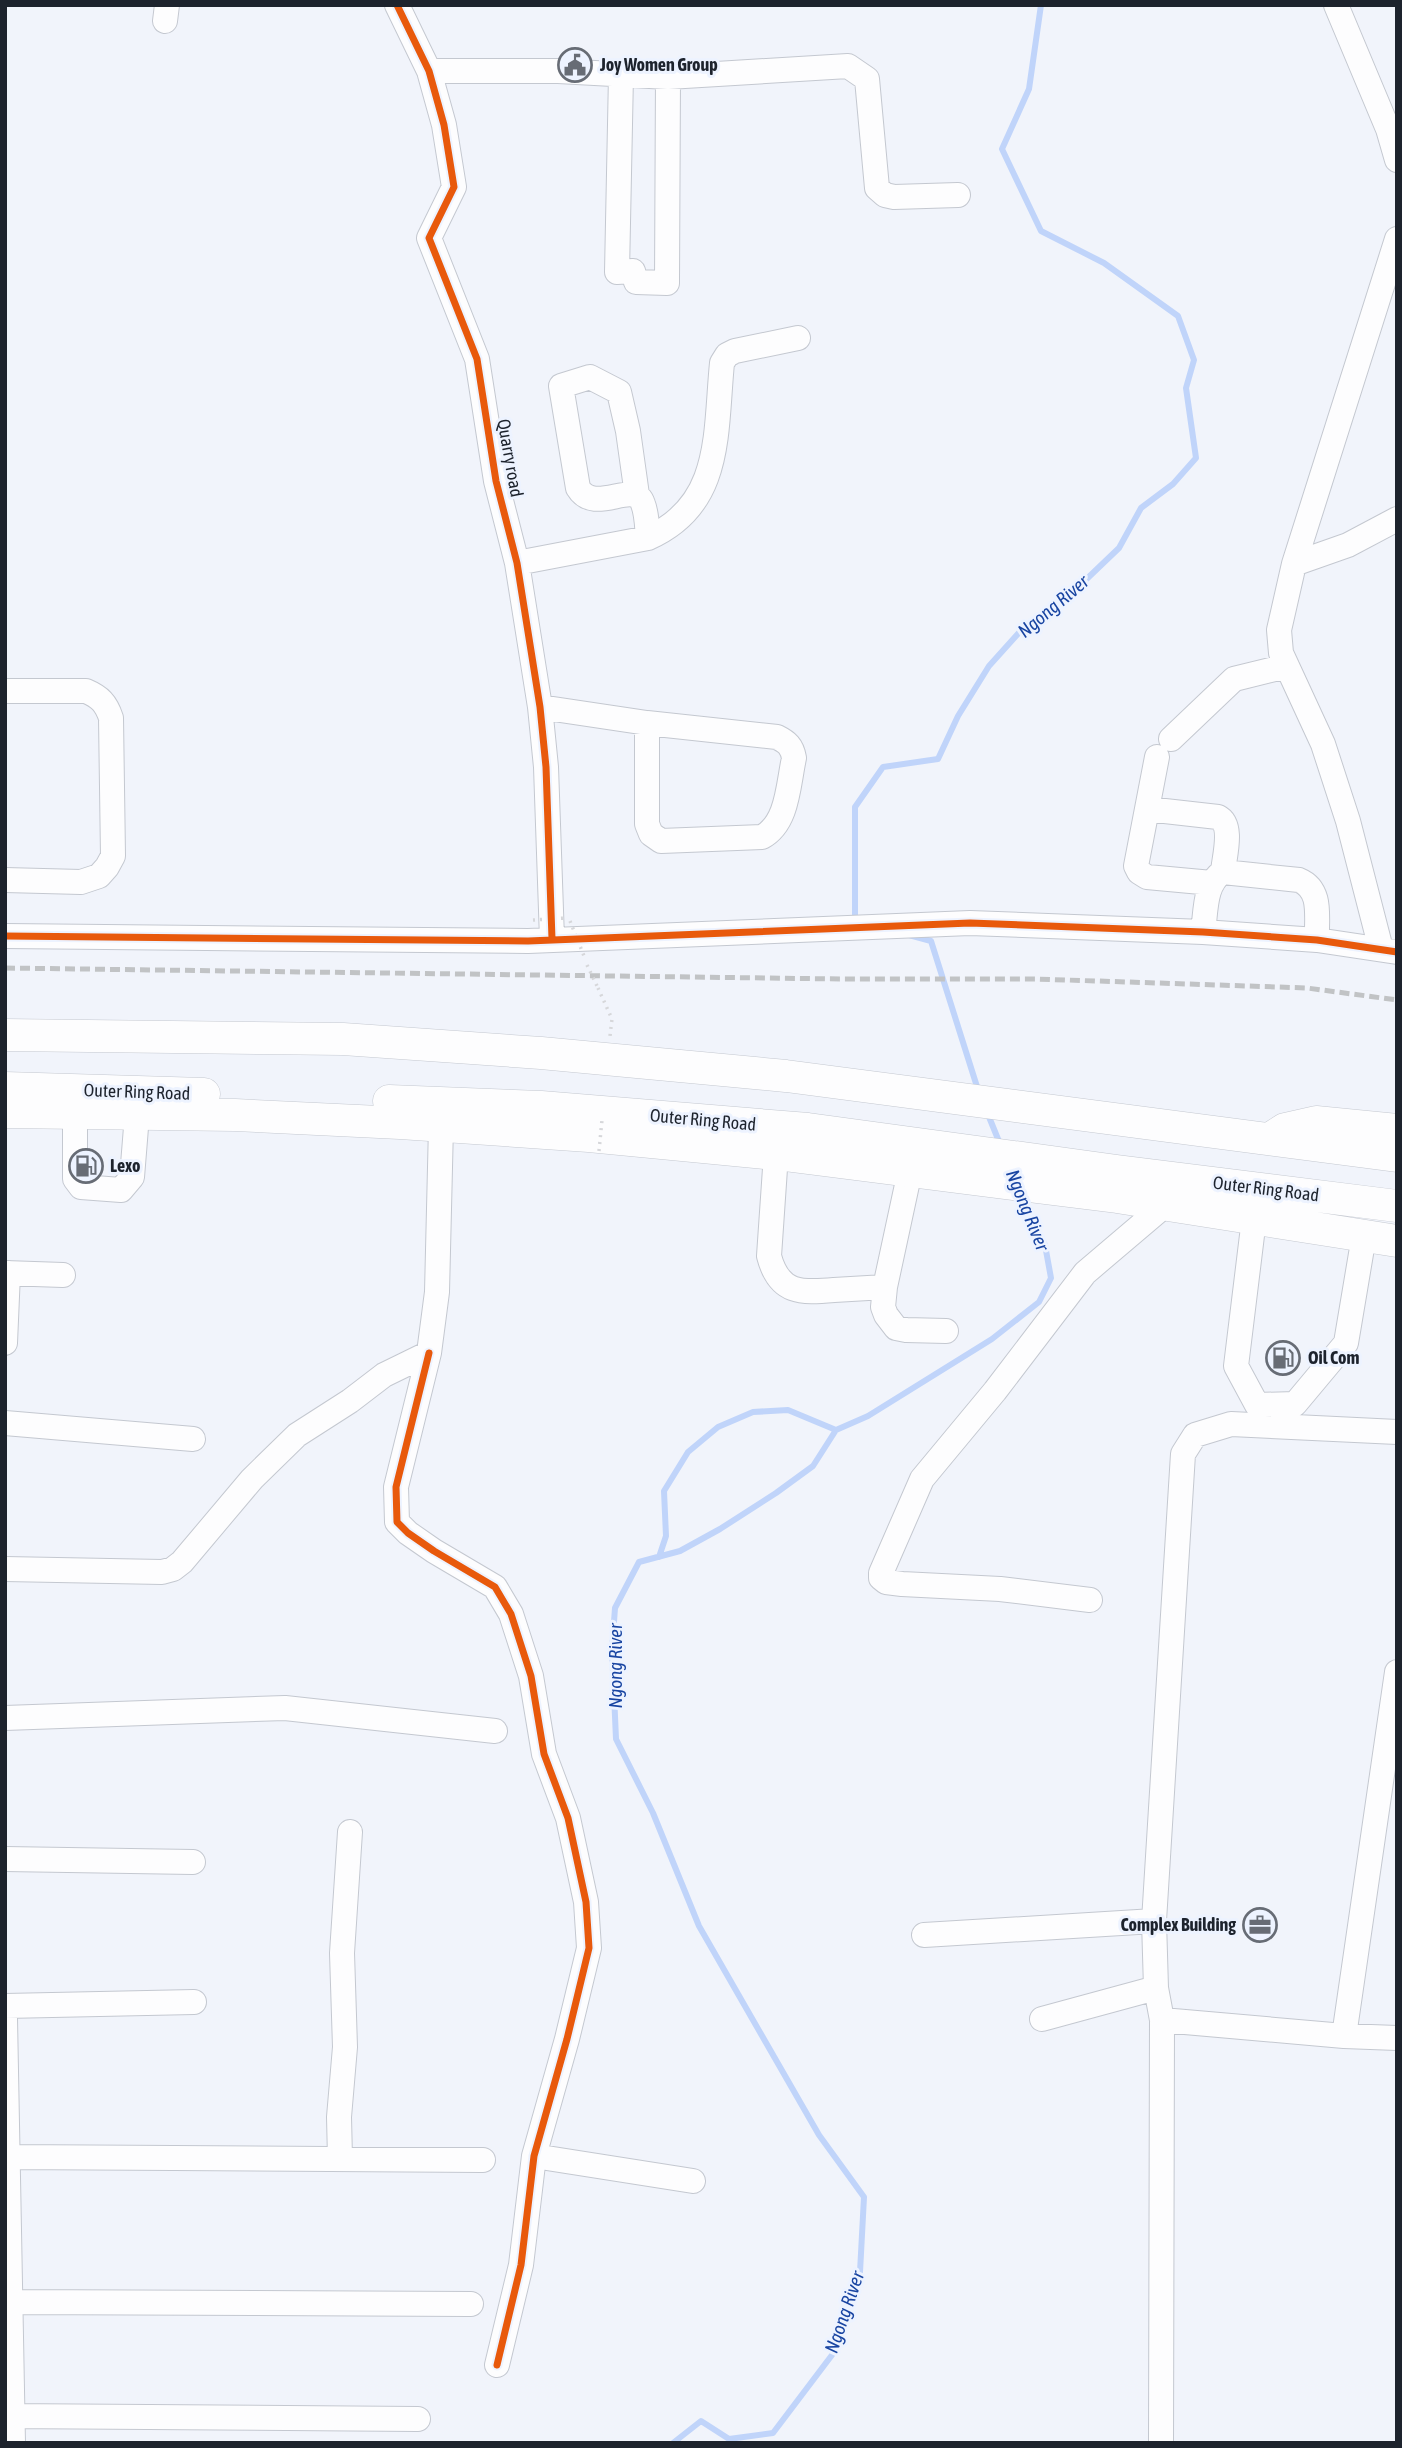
<svg xmlns="http://www.w3.org/2000/svg" width="1402" height="2448" font-family="'Asap Condensed',sans-serif">
  <style>
    .lines { fill: none; stroke-linecap: round; stroke-linejoin: round }
    .stream { stroke: #c0d4fa; stroke-width: 6 }
    .minor-casing { stroke: #c4c8d0; stroke-width: 26 }
    .major-casing { stroke: #c4c8d0; stroke-width: 33 }
    .path { stroke: #d6d7da; stroke-width: 3.5; stroke-dasharray: 2 5; stroke-linecap: butt }
    .minor { stroke: #fdfdfe; stroke-width: 24 }
    .major { stroke: #fdfdfe; stroke-width: 32 }
    .rail { stroke: #c1c3c5; stroke-width: 5; stroke-dasharray: 10 5; stroke-linecap: butt }
    .path-bridge { stroke: #d6d7da; stroke-width: 3.5; stroke-dasharray: 2 5; stroke-linecap: butt }
    .cycleway-casing { stroke: #edf3ff; stroke-width: 11 }
    .cycleway { stroke: #e8590c; stroke-width: 7 }
    .labels { text-anchor: middle; stroke-width: 6; stroke-linejoin: round; paint-order: stroke }
    .poi-label { font-size: 18px; font-weight: bold; fill: #1d232d; stroke: #edf3ff; text-anchor: start }
    .street-label { font-size: 18px; fill: #1d232d; stroke: #edf3ff }
    .water-label { font-size: 19px; font-style: italic; fill: #1945a2; stroke: #edf3ff }
  </style>
  <rect width="100%" height="100%" fill="#f1f4fb"/>
  <g class="lines">
    <!-- stream -->
    <path class="stream" d="M 858,922 L 855,921 L 855,807 L 883,767 L 938,759 L 958,716 L 989,666 L 1024,627 L 1072,593 L 1119,548 L 1141,508 L 1173,484 L 1196,458 L 1186,388 L 1194,360 L 1178,316 L 1104,263 L 1041,231 L 1002,149 L 1029,89 L 1041,5
      M 909,935 L 931,941 L 979,1093
      M 987,1112 L 1000,1144
      M 659,1557 L 666,1536 L 664,1491 L 688,1452 L 718,1427 L 753,1412 L 788,1410 L 836,1430
      M 673,2443 L 701,2421 L 729,2439 L 773,2433 L 832,2355 L 860,2272 L 864,2197 L 819,2135 L 699,1926 L 653,1813 L 616,1739 L 612,1649 L 615,1608 L 639,1562 L 680,1551 L 720,1529 L 776,1493 L 813,1466 L 836,1430 L 868,1416 L 992,1339 L 1039,1302 L 1051,1278 L 1045,1245 L 1020,1193"/>
    <!-- minor casing -->
    <g class="minor-casing">
      <path id="minor" d="M 397,5 L 429,71 L 444,125 L 454,187 L 429,238 L 477,359 L 496,481 L 517,563 L 540,707 L 546,767 L 552,939
        M 1336,5 L 1388,129 L 1397,160
        M 165,21 L 167,5
        M 429,71 L 558,71 L 668,77
        M 621,75 L 617,272 L 633,271 L 636,282 L 667,283 L 668,77 L 848,66 L 867,79 L 877,188 L 885,195 L 894,197 L 958,195
        M 637,495 L 628,431 L 619,392 L 590,377 L 561,386 L 578,488 C 595,516 635,478 643,504 C 647,514 647,527 648,538
        M 517,563 L 648,538 C 723,505 715,433 722,363 L 727,355 L 735,351 L 798,338
        M 1294,564 L 1348,545 L 1397,519
        M 5,691 L 86,691 C 100,697 106,703 111,718 L 113,856 L 107,867 L 99,876 L 81,882 L 5,880
        M 540,707 L 647,723 L 777,737 C 787,742 792,746 794,758 C 788,785 788,823 762,837 L 661,841 L 651,834 L 647,824 L 647,723
        M 1171,739 L 1234,679 L 1287,666
        M 1157,757 L 1136,866 L 1139,872 L 1147,877 L 1212,883
        M 1147,809 L 1218,817 C 1234,825 1224,857 1223,872
        M 1203,932 C 1206,912 1204,883 1223,872 L 1299,880 C 1323,890 1316,918 1317,940
        M 5,936 L 528,941 L 970,923 L 1203,932 L 1317,940 L 1397,952
        M 1381,949 L 1348,821 L 1323,744 L 1281,653 L 1279,630 L 1294,564 L 1397,239
        M 75,1114 L 75,1179 L 81,1187 L 121,1190 L 132,1177 L 137,1115
        M 776,1154 L 769,1256 C 779,1294 801,1293 834,1290 C 851,1289 868,1288 885,1287
        M 910,1171 L 885,1287 L 883,1307 L 886,1315 L 896,1328 L 906,1330 L 946,1331
        M 1254,1219 L 1236,1366 L 1257,1405 L 1295,1404 L 1346,1343 L 1364,1236
        M 5,1273 L 63,1275
        M 5,1343 L 8,1273
        M 429,1353 L 396,1487 L 397,1522 L 408,1533 L 434,1551 L 495,1587 L 511,1614 L 531,1676 L 544,1754 L 568,1818 L 586,1902 L 589,1948 L 567,2039 L 534,2156 L 521,2265 L 497,2365
        M 5,1423 L 193,1439
        M 5,1569 L 162,1572 L 173,1569 L 182,1562 L 252,1479 L 297,1435 L 350,1401 L 384,1375 L 429,1353 L 437,1292 L 441,1126
        M 1090,1600 L 1000,1589 L 902,1584 L 886,1582 L 881,1578 L 881,1573 L 922,1479 L 995,1391 L 1085,1273 L 1165,1205
        M 5,1718 L 285,1708 L 495,1731
        M 5,1859 L 193,1862
        M 924,1935 L 1154,1921
        M 5,2006 L 194,2002
        M 5,2018 L 13,2443
        M 1042,2019 L 1156,1988
        M 1162,2020 L 1344,2036 L 1397,2038
        M 1344,2036 L 1397,1672
        M 534,2156 L 693,2181
        M 9,2157 L 483,2160
        M 340,2158 L 339,2117 L 345,2047 L 342,1953 L 350,1832
        M 12,2302 L 471,2304
        M 5,2416 L 418,2419
        M 1161,2443 L 1162,2020 L 1156,1988 L 1154,1921 L 1183,1454 L 1195,1435 L 1231,1424 L 1397,1432"/>
    </g>
    <!-- major casing -->
    <g class="major-casing">
      <path id="major" d="M 5,1035 L 343,1039 L 541,1053 L 786,1076 L 1397,1156
        M 5,1088 L 204,1094
        M 389,1101 L 541,1107 L 808,1129 L 1117,1171 L 1397,1206
        M 5,1112 L 235,1115 L 400,1123 L 589,1136 L 776,1154 L 1117,1197 L 1397,1241
        M 1271,1138 L 1285,1129 L 1316,1122 L 1397,1130"/>
    </g>
    <!-- path -->
    <path class="path" d="M 598,988 L 612,1019 L 610,1036"/>
    <!-- minor -->
    <use href="#minor" class="minor"/>
    <!-- major -->
    <use href="#major" class="major"/>
    <!-- rail -->
    <path class="rail" d="M 5,968 L 842,979 L 1036,979 L 1307,988 L 1397,1000"/>
    <!-- path-bridge -->
    <path class="path-bridge" d="M 533,920 L 567,918
      M 570,921 L 584,956
      M 587,965 L 598,988
      M 599,1151 L 602,1120"/>
    <!-- cycleway casing -->
    <g class="cycleway-casing">
      <path id="cycleway" d="M 397,5 L 429,71 L 444,125 L 454,187 L 429,238 L 477,359 L 496,481 L 517,563 L 540,707 L 546,767 L 552,939
        M 5,936 L 528,941 L 970,923 L 1203,932 L 1317,940 L 1397,952
        M 429,1353 L 396,1487 L 397,1522 L 408,1533 L 434,1551 L 495,1587 L 511,1614 L 531,1676 L 544,1754 L 568,1818 L 586,1902 L 589,1948 L 567,2039 L 534,2156 L 521,2265 L 497,2365"/>
    </g>
    <!-- cycleway -->
    <use href="#cycleway" class="cycleway"/>
  </g>
  <!-- icons -->
  <defs>
    <g id="civic-ring" transform="scale(1.75)"><circle r="9.5" fill="#edf3ff" stroke="#676c75" stroke-width="1.5"/><path d="M-.6-6.5H3V-4.5H.6V-3L4-1V1h2V6H-6V1h2V-1L-.6-3ZM-1.2 2.5V6h2.4V2.5Z" fill="#676c75"/></g>
    <g id="fuel-ring" transform="scale(1.75)"><circle r="9.5" fill="#edf3ff" stroke="#676c75" stroke-width="1.5"/><path d="M-5.5-6h7V0h2V4h1.3V-2.5L3-4.5l.8-.8L6-3V5H2.5V1h-1V6h-7ZM-4.2-4.7v3.2H.2V-4.7Z" fill="#676c75"/></g>
    <g id="office-ring" transform="scale(1.75)"><circle r="9.5" fill="#edf3ff" stroke="#676c75" stroke-width="1.5"/><path d="M-6-3h4V-5.5h4V-3h4V5H-6ZM-1-4.5V-3h2v-1.5ZM-6 0V1H6V0Z" fill="#676c75"/></g>
  </defs>
  <g fill-rule="evenodd">
    <use href="#civic-ring" x="575" y="65"/>
    <use href="#fuel-ring" x="86" y="1166"/>
    <use href="#fuel-ring" x="1283" y="1358"/>
    <use href="#office-ring" x="1260" y="1925"/>
  </g>
  <g class="labels">
    <!-- poi labels -->
    <g class="poi-label">
      <text x="600" y="71">Joy Women Group</text>
      <text x="110" y="1172">Lexo</text>
      <text x="1308" y="1364">Oil Com</text>
      <text x="1236" y="1931" text-anchor="end">Complex Building</text>
    </g>
    <!-- street labels -->
    <g class="street-label">
      <text transform="translate(510 458) rotate(80)" y="6">Quarry road</text>
      <text transform="translate(137 1092) rotate(2)" y="6">Outer Ring Road</text>
      <text transform="translate(703 1120) rotate(5)" y="6">Outer Ring Road</text>
      <text transform="translate(1266 1189) rotate(7)" y="6">Outer Ring Road</text>
    </g>
    <!-- water labels -->
    <g class="water-label">
      <text transform="translate(1053 606) rotate(-40)" y="7">Ngong River</text>
      <text transform="translate(1028 1210) rotate(68)" y="7">Ngong River</text>
      <text transform="translate(615 1666) rotate(-90)" y="7">Ngong River</text>
      <text transform="translate(844 2312) rotate(-71)" y="7">Ngong River</text>
    </g>
  </g>
  <!-- border -->
  <rect width="1402" height="2448" fill="none" stroke="#1d232d" stroke-width="14"/>
</svg>
